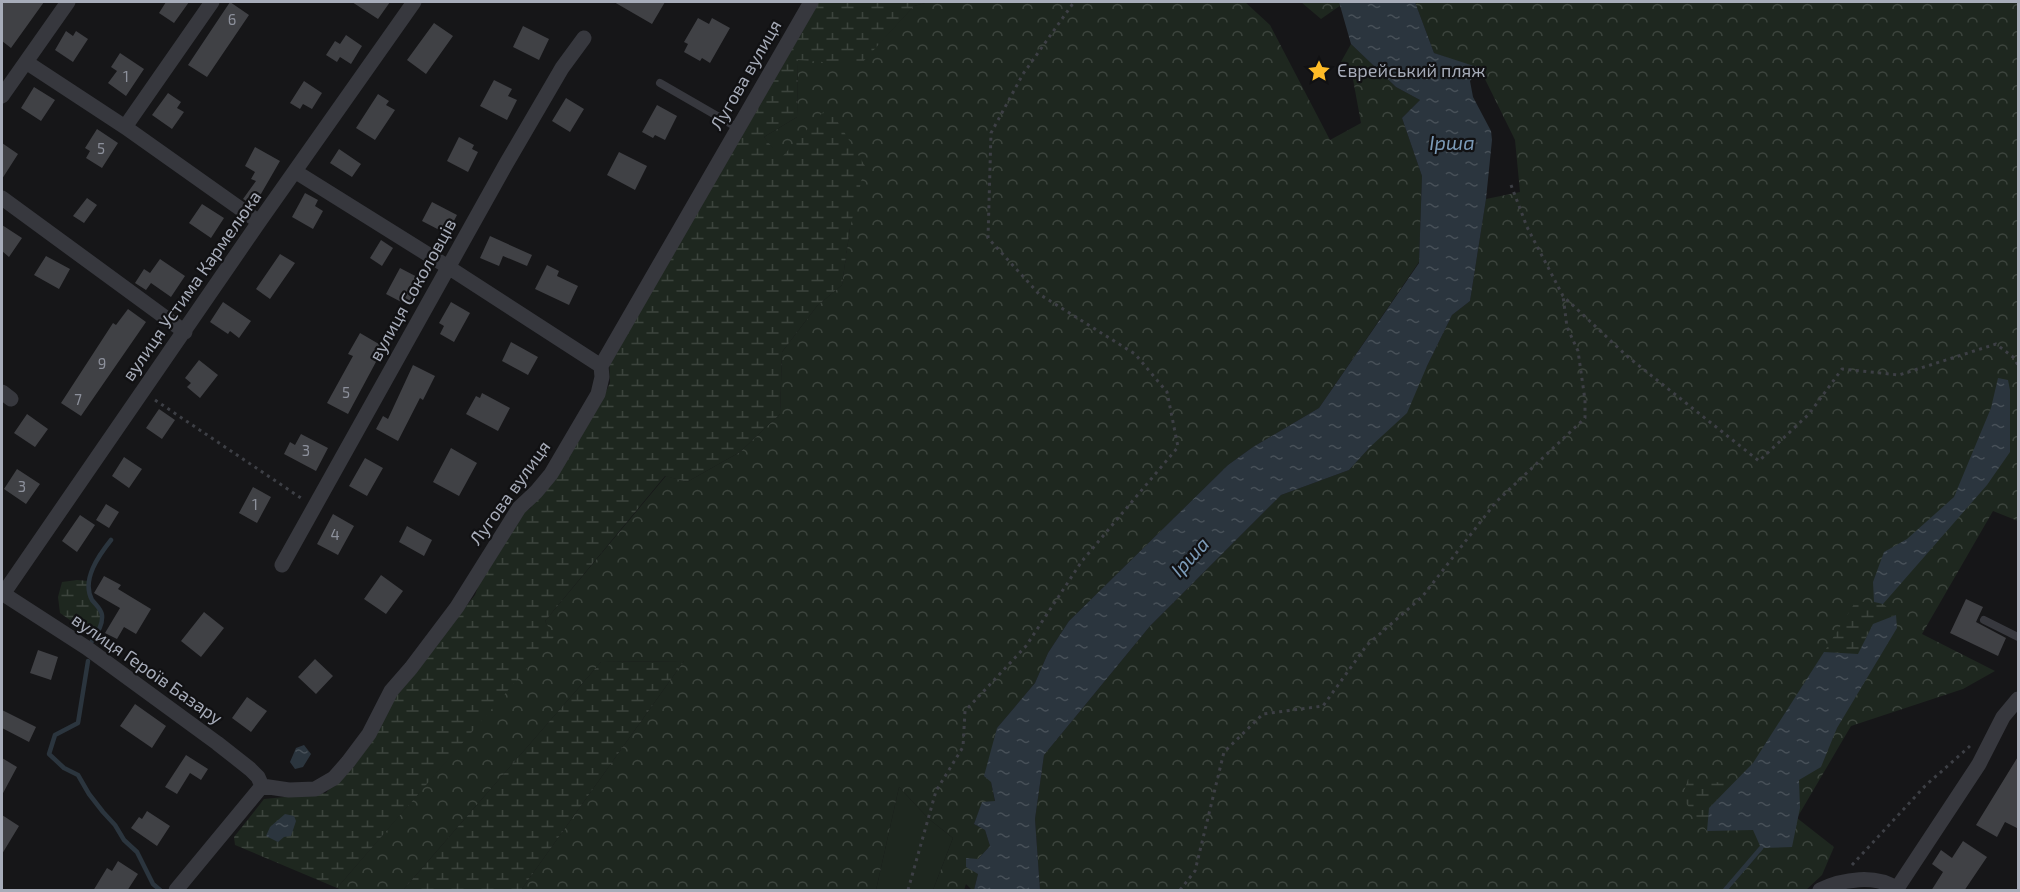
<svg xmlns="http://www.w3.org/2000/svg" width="2020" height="892" font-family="'Exo 2',sans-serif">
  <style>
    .green { fill: #1e271f }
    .forest { fill: url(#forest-crowns) }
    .wetland { fill: url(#wetland-marsh) }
    .water { fill: url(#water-ripples) }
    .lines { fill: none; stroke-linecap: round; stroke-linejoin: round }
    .stream { stroke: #2b353e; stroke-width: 4.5 }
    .building { fill: #404145 }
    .path { stroke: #3d3f45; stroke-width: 3; stroke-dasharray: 3 4.5; stroke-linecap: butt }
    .lane { stroke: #37383e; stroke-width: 8 }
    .street { stroke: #37383e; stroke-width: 15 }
    .labels { text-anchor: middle; stroke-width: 4.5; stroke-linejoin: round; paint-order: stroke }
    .number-label { font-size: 15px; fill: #8d919c }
    .poi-label { font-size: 18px; fill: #a7acb9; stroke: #111113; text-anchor: start }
    .street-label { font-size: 18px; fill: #a7acb9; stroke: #111113 }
    .water-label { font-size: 20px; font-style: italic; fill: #7b9ab7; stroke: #111113 }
  </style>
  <defs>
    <pattern id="forest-crowns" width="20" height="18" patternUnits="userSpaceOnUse" patternTransform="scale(1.5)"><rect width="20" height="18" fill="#1e271f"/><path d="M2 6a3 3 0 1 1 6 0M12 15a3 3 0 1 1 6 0" fill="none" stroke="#3c443d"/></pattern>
    <pattern id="wetland-marsh" width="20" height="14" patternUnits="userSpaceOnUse" patternTransform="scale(1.5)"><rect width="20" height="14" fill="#1e271f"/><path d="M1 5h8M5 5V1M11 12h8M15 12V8" fill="none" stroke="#3c443d"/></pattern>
    <pattern id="water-ripples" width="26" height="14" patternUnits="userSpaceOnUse" patternTransform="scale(1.5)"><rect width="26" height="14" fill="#2b353e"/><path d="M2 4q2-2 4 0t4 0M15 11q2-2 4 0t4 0" fill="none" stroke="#475058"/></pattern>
  </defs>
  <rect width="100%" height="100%" fill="#161618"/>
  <!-- green -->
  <path class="green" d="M 899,787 L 929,819 L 953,838 L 933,890 L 876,890 Z"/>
  <!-- forest -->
  <path class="forest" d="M 929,2 L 1245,2 L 1270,25 L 1330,140 L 1361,123 L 1352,74 L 1337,69 L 1351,44 L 1396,87 L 1420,100 L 1402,118 L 1422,176 L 1419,262 L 1319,408 L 1253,447 L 1228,465 L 1069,621 L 1048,653 L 1035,683 L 997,728 L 991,782 L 995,802 L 982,803 L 974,824 L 985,830 L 990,846 L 978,859 L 966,859 L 978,874 L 974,890 L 972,890 L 966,884 L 964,890 L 933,890 L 953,838 L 929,819 L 899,787 L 876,890 L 521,890 L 684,661 L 601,662 L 403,890 L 342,890 L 337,888 L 553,637 L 545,621 L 666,476 L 687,482 L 740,452 L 780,414 L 782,352 L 817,306 L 842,285 L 850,228 L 780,158 L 764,137 L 797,117 L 798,59 L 860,64 L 914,6 Z
    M 1301,2 L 1339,2 L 1341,5 L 1321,19 Z
    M 1415,2 L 2018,2 L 2018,521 L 1993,511 L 1922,634 L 1995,671 L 1963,689 L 1851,726 L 1797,818 L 1834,847 L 1822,875 L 1806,890 L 1040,890 L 1035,819 L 1044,755 L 1150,626 L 1281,495 L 1349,470 L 1370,447 L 1427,366 L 1452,315 L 1470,301 L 1486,199 L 1520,192 L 1515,140 L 1480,69 L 1434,53 Z"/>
  <!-- wetland -->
  <path class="wetland" d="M 816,2 L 929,2 L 914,6 L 860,65 L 798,60 L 797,117 L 764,137 L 781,158 L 826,109 L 838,122 L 865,166 L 850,228 L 842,285 L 817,306 L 782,352 L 780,414 L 740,452 L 687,482 L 665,476 L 545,621 L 554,637 L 337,888 L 235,845 L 234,837 L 264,799 L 326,793 L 375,733 L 393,698 L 475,595 L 490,555 L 518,516 L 531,508 L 534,501 L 598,408 L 610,383 L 609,353 Z
    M 77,580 L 89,581 L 91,598 L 102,612 L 102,623 L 94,637 L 60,613 L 58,597 L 62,582 Z
    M 1856,601 L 1883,604 L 1896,615 L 1873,624 L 1858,654 L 1824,652 Z
    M 684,661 L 521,890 L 403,890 L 601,662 Z
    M 1688,779 L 1733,784 L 1709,808 L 1707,831 L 1682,798 Z"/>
  <!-- water -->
  <path class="water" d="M 1339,2 L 1415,2 L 1434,53 L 1480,68 L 1470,81 L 1473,97 L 1491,131 L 1492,140 L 1486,199 L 1470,301 L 1452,315 L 1427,366 L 1407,413 L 1370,447 L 1349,470 L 1281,495 L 1150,626 L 1044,755 L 1035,819 L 1040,890 L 974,890 L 978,874 L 966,867 L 966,858 L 978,859 L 990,846 L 985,830 L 974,824 L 982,802 L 995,801 L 991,782 L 984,776 L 997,728 L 1035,683 L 1048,653 L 1069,621 L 1228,465 L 1253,447 L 1319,408 L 1419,263 L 1422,176 L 1402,118 L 1420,100 L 1396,87 L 1351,44 Z
    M 1998,378 L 2008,380 L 2010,390 L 2010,452 L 1987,485 L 1883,604 L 1874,602 L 1873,582 L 1884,552 L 1907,539 L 1954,497 L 1991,408 Z
    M 1896,615 L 1897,628 L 1837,728 L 1821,767 L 1799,780 L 1800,808 L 1792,847 L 1761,848 L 1753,830 L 1707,831 L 1709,808 L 1753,763 L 1824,652 L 1858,654 L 1873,624 Z
    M 304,745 L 311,754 L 303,767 L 295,769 L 290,762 L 296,748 Z
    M 285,814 L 294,816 L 296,821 L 291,836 L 284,837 L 278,842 L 266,836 L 270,827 Z"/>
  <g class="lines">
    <!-- stream -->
    <path class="stream" d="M 92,641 C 97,633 103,625 102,615 C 101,609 96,605 92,600 C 81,580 99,555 111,540
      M 88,661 L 78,723 L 55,735 L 49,754 L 64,768 L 78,775 L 89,794 L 103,812 L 115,825 L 124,840 L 137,852 L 153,884 L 160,890
      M 1725,890 L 1761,848"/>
  </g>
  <!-- building -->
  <path class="building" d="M 2,2 L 44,2 L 11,48 L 2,41 Z
    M 166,2 L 189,2 L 174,23 L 159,13 Z
    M 230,2 L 249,15 L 207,77 L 188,65 Z
    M 352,2 L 390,2 L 378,19 Z
    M 614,2 L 665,2 L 652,24 Z
    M 698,18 L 709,24 L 712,18 L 730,28 L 710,63 L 702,58 L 700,61 L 684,52 L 688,44 L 684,42 Z
    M 434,23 L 453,36 L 426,74 L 407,60 Z
    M 523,26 L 549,39 L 539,60 L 513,47 Z
    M 66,31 L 73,36 L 76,31 L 88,39 L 73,62 L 55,50 Z
    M 346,35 L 362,46 L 351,64 L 340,57 L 337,62 L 326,55 L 335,41 L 340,44 Z
    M 120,53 L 144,69 L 126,96 L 108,83 L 117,71 L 111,67 Z
    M 494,80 L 512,89 L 508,96 L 517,100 L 507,120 L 480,106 Z
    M 304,81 L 322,93 L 312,109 L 303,104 L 300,109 L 290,103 Z
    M 34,87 L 55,100 L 41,121 L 21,108 Z
    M 168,93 L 181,102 L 177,108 L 184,112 L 172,129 L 152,115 Z
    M 378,94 L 389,101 L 386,105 L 395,110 L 375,140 L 356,128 Z
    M 566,98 L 584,109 L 570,132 L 552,121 Z
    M 657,105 L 677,116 L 665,140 L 655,135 L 653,138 L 642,132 Z
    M 97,129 L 118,143 L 102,168 L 86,158 L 90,151 L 85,148 Z
    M 459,137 L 474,145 L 472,149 L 478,152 L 468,172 L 447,161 Z
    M 2,143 L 18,154 L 2,179 Z
    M 255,147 L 280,161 L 254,206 L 243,199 L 256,181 L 251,179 L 255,172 L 245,166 Z
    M 339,149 L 361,164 L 352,177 L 330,163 Z
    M 619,152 L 647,166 L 635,190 L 607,175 Z
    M 305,193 L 318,200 L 315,206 L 323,211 L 313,229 L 292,217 Z
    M 87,198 L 97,205 L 84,223 L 73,216 Z
    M 432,202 L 457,215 L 447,234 L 422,221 Z
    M 202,204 L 224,218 L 211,238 L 189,223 Z
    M 2,225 L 22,238 L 9,257 L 2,251 Z
    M 490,236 L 532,255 L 527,266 L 503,256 L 499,266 L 480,258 Z
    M 381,240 L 393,248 L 382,266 L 370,258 Z
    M 280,254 L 295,263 L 270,299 L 256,289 Z
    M 46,256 L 70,269 L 59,289 L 34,275 Z
    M 160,259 L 185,276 L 171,297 L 151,283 L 146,290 L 135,283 L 144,269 L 150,273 Z
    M 547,265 L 559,271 L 557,276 L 578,286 L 569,305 L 535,289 Z
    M 400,268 L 421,279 L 407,305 L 386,294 Z
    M 223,302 L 251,321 L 239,338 L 230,331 L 228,334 L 210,322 Z
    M 451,302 L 470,313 L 454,342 L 440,334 L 444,326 L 439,323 Z
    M 128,309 L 146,322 L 81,416 L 61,403 L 113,323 L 116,325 Z
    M 360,333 L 384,347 L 348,414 L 327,403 L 353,356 L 348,354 Z
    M 511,342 L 538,357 L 528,375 L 502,361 Z
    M 199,360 L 218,375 L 200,398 L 187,387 L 191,383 L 185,378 Z
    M 413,365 L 435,376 L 423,400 L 420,398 L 398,441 L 376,429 L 383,416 L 388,419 Z
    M 482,393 L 510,408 L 498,431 L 466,414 L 476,396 L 480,398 Z
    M 159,409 L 175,420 L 162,439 L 146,428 Z
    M 27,414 L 48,429 L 35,447 L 14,433 Z
    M 301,434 L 328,448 L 316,471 L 284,454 L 290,442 L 295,445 Z
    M 451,448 L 477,463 L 459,496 L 433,482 Z
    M 124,457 L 142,469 L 129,488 L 112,476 Z
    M 365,458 L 383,468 L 367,496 L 349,486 Z
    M 17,469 L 40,484 L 26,504 L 4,489 Z
    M 253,487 L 271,497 L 257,523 L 239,513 Z
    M 106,504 L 119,512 L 109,528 L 96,520 Z
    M 333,514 L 354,526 L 338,555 L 317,544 Z
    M 80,515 L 95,525 L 77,552 L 62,541 Z
    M 407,526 L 432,540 L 424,556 L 399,542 Z
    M 381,575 L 403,591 L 386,614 L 364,599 Z
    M 104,576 L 121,585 L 118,589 L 151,609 L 136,634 L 124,627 L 117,639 L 105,633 L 120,608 L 94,593 Z
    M 1966,599 L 1983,607 L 1976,622 L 2006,638 L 1998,656 L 1950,633 Z
    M 204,612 L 224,628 L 201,657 L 181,641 Z
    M 38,650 L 58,657 L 51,680 L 30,673 Z
    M 315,659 L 333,676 L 316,694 L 298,677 Z
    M 247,697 L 267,711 L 251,732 L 232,718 Z
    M 135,704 L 166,726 L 152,748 L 120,726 Z
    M 2,710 L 36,727 L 29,742 L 2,728 Z
    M 186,755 L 208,769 L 201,780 L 190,773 L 177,794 L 165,787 Z
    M 2019,755 L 2019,829 L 2005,822 L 1997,837 L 1976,825 Z
    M 2,758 L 17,767 L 2,795 Z
    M 147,811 L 170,826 L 157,846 L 131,828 L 139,817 L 142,819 Z
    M 2,815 L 19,826 L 2,854 Z
    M 1963,841 L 1987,857 L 1964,891 L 1931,891 L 1943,872 L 1932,864 L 1941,850 L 1952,858 Z
    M 118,861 L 138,874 L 127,891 L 93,891 L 107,868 L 112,871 Z"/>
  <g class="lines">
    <!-- path -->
    <path class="path" d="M 1511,185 L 1527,227 L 1563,296 L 1628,357 L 1759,461 L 1809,414 L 1842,369 L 1899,375 L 1996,344 L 2013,357 L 2018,365
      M 155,400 L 301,498
      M 1852,865 L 1925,786 L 1970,746
      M 908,890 L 936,791 L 963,747 L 965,711 L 1026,646 L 1082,561 L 1178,447 L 1167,392 L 1135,354 L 1039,294 L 988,238 L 991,133 L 1023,74 L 1074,2
      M 1180,890 L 1195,871 L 1224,752 L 1263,714 L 1323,706 L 1367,645 L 1422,597 L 1496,502 L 1585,418 L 1585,400 L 1578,351 L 1567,327 L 1563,296"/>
    <!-- lane -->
    <path class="lane" d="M 660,83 L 738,128
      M 1984,620 L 2018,637"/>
    <!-- street -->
    <path class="street" d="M 26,62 L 125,127 L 259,222
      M 2,96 L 68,2
      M 125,127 L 212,2
      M 296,172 L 448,267 L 601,366
      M 2,198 L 185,332
      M 2,392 L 11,399
      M 282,565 L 506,164 L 562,68 L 584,38
      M 2,593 L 87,648 L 217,743 L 250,769 L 258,777 L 262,786
      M 3,594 L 259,222 L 414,2
      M 176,890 L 262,786 L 289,790 L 315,789 L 334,778 L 348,762 L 369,734 L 391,691 L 411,668 L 457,607 L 519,508 L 536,492 L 551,474 L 598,394 L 602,377 L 601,366 L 811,2
      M 1820,890 C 1843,879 1876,874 1897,889
      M 1896,890 L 1979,764 L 2003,717 L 2018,699"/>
  </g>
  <!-- icons -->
  <defs>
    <g id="sight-bare" transform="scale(1.8)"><path d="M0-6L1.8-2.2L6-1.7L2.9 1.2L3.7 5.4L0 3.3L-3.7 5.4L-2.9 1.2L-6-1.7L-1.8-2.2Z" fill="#ffbc27" stroke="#111113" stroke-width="2.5" paint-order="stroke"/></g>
  </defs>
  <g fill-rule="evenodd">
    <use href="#sight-bare" x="1319" y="71"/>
  </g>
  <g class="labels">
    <!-- number labels -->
    <g class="number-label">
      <text x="232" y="25">6</text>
      <text x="126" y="82">1</text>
      <text x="101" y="154">5</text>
      <text x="102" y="369">9</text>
      <text x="346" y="398">5</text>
      <text x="78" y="405">7</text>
      <text x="306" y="456">3</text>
      <text x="22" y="492">3</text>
      <text x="255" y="510">1</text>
      <text x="335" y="540">4</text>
    </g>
    <!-- poi labels -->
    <g class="poi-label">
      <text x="1337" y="77">Єврейський пляж</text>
    </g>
    <!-- street labels -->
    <g class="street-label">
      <text transform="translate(746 75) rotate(-60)" y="6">Лугова вулиця</text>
      <text transform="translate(192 286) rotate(-55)" y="6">вулиця Устима Кармелюка</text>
      <text transform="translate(413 290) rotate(-61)" y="6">вулиця Соколовців</text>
      <text transform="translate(510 493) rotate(-54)" y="6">Лугова вулиця</text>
      <text transform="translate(147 669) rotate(35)" y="6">вулиця Героїв Базару</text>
    </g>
    <!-- water labels -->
    <g class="water-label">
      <text x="1452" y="150">Ірша</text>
      <text transform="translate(1190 557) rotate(-47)" y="7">Ірша</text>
    </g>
  </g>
  <!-- border -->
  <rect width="2020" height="892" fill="none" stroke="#a7acb9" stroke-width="6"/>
</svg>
